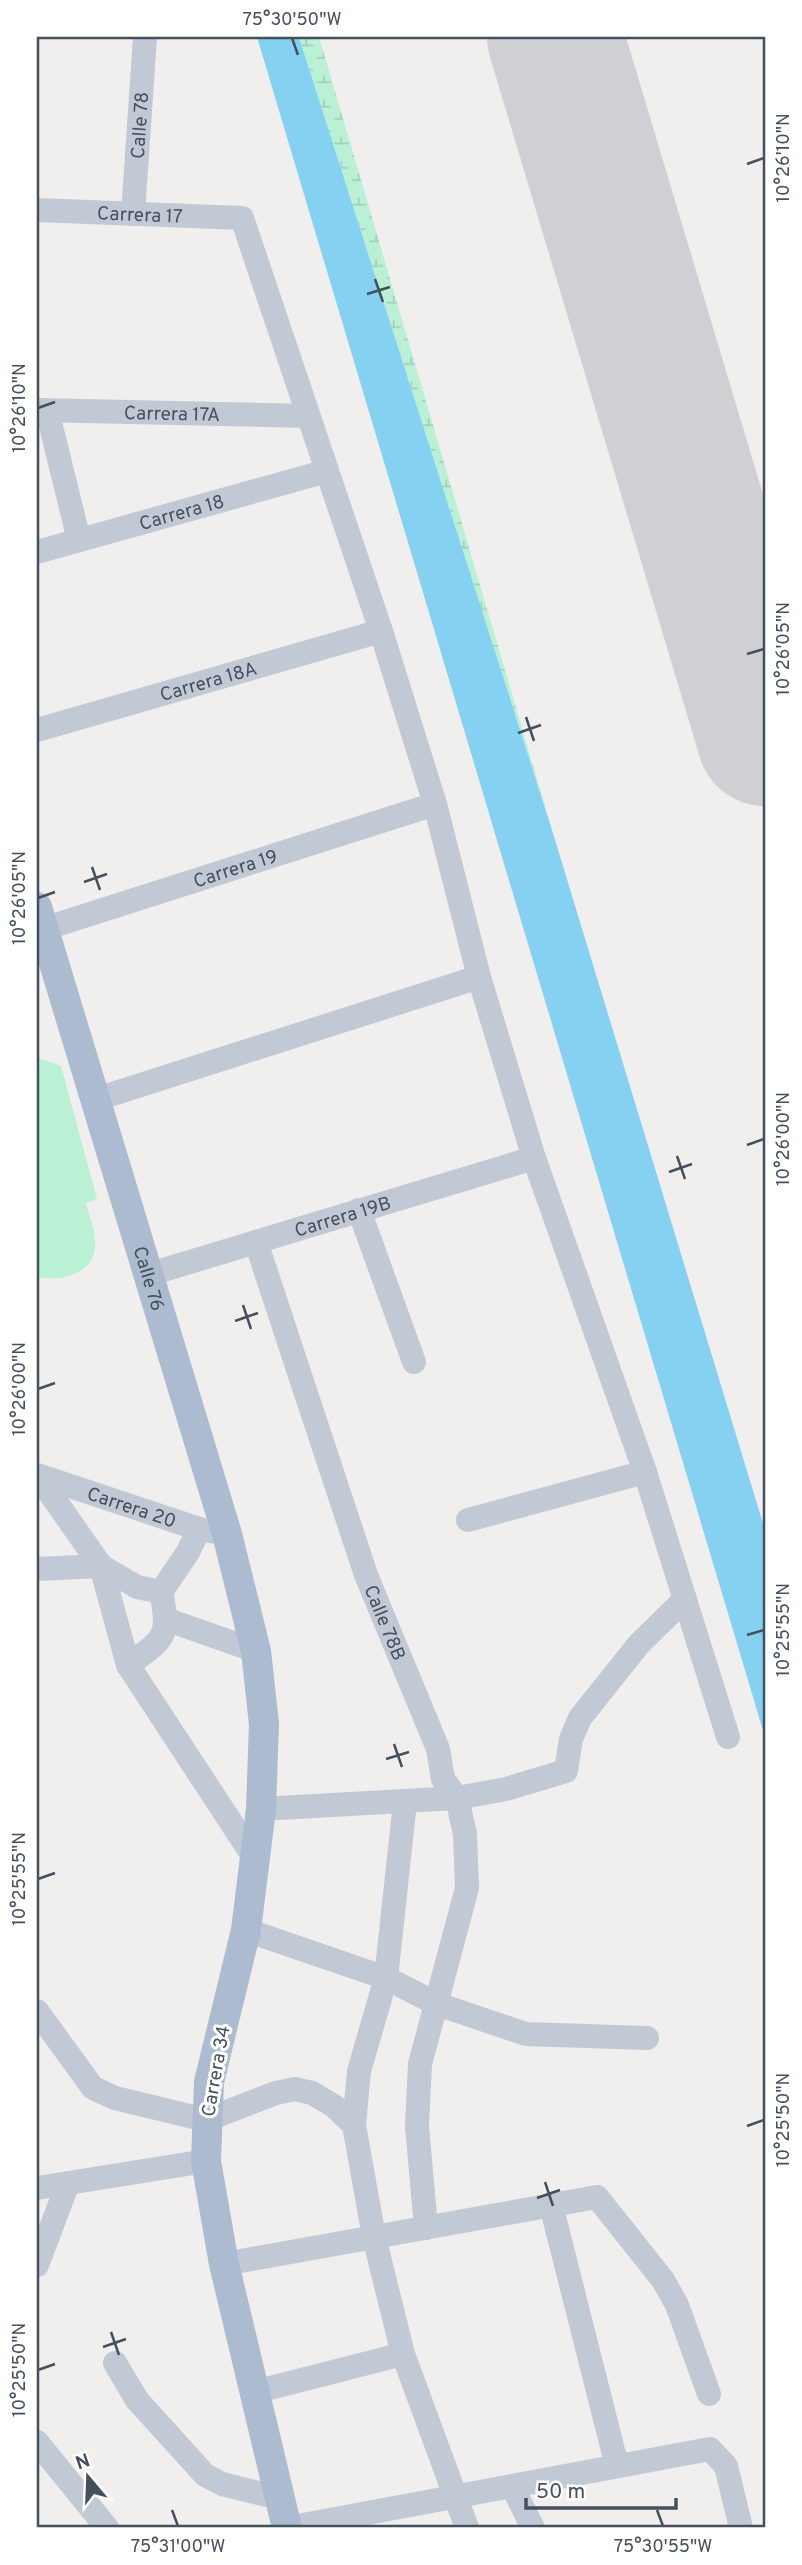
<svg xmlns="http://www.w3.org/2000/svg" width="802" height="2565" font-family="Overpass,sans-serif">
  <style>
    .wetland { fill: url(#wetland-marsh) }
    .pitch { fill: #baf1d4 }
    .water { fill: #84d1f1 }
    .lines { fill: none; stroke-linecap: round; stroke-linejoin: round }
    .runway { stroke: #d0d0d4; stroke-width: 136 }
    .minor { stroke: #c1c9d4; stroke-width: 24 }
    .major { stroke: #acbbcf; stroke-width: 30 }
    .ticks { fill: none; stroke: #45505d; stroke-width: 2.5 }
    .labels { text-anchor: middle; stroke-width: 6; stroke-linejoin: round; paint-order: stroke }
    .street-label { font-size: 19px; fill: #45505d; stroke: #fff }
    .neatline { fill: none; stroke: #45505d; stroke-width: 2.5 }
    .ticks-label { font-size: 18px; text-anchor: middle; fill: #45505d }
  </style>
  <defs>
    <pattern id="wetland-marsh" width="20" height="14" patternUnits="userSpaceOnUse" patternTransform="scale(1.75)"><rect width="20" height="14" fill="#baf1d4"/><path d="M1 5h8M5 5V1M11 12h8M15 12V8" fill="none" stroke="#a1d0b8"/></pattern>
  </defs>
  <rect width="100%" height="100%" fill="#f1eeee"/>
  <!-- wetland -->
  <path class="wetland" d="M 299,37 L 319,37 L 552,830 Z"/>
  <!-- pitch -->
  <path class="pitch" d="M 37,1057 L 61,1066 L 97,1199 L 86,1203 C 89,1215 95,1229 95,1242 C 97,1274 62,1282 37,1277 Z"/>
  <!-- water -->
  <path class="water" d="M 257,37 L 299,37 L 552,830 L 765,1530 L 765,1737 Z"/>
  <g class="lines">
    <!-- runway -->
    <path class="runway" d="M 555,37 L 765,738"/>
    <!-- minor -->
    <g class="minor">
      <path id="s1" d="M 37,210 L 242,218 L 381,631 L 435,804 L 479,977 L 534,1158 L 645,1472 L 728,1737"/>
      <path id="s2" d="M 133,214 L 145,37"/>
      <path id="s3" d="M 37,410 L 308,416"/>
      <path d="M 47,410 L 79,540"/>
      <path id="s4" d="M 37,552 L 327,471"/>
      <path id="s5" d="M 37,730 L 381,631"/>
      <path id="s6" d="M 37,931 L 435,804"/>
      <path d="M 97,1099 L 479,977"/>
      <path d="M 359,1210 L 414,1362"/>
      <path id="s7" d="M 256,1242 L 366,1575 L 438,1749 L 443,1779 L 457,1798 L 465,1834 L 467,1888 L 420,2064 L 417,2126 L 426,2228"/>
      <path id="s8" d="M 150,1274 L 534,1158"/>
      <path id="s9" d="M 37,1475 L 199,1529 L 227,1534"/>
      <path d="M 38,1476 L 101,1566 L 128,1665"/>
      <path d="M 468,1520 L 645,1472"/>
      <path d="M 37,1569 L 101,1566 L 137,1587 L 161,1592 C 171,1638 163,1639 128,1665 L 255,1859"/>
      <path d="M 161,1592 L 188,1552 L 199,1529"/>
      <path d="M 168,1620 L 256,1651"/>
      <path d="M 405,1802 L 386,1978 L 359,2071 L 354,2125 L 374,2237 L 403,2354 L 467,2528"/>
      <path d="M 261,1809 L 457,1798 L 506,1789 L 566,1771 L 571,1739 L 580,1718 L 639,1644 L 685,1599"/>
      <path d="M 246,1930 L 386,1978 L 437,2004 L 526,2034 L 647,2038"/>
      <path d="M 37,2011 L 93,2088 L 115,2098 L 206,2120 L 276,2093 L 295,2089 L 312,2093 L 334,2106 L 354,2125"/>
      <path d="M 37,2188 L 206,2161"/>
      <path d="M 551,2205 L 617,2466"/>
      <path d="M 224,2264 L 597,2197 L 663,2280 L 677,2305 L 709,2394"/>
      <path d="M 37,2265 L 68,2183"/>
      <path d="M 115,2363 L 137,2400 L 205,2475 L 222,2484 L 279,2498"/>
      <path d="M 255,2392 L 403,2354"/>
      <path d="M 37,2442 L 107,2528"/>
      <path d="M 512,2486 L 533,2528"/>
      <path d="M 287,2528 L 710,2449 L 726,2466 L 741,2528"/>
    </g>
    <!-- major -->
    <path class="major" id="s10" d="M 37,907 L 227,1534 L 256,1651 L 264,1724 L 261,1809 L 246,1930 L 209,2082 L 206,2161 L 224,2264 L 287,2528"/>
  </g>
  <!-- ticks -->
  <path class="ticks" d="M 292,38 L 298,55M 747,164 L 764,158M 375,279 L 383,302M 367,294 L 390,287M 38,408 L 55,402M 747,654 L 764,649M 526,717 L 534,741M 518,733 L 541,725M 92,867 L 100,890M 84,882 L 107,874M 38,898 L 55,892M 747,1145 L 764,1139M 677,1156 L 685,1179M 669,1172 L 692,1164M 243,1305 L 251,1329M 235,1321 L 258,1313M 38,1389 L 55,1383M 747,1635 L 764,1630M 394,1744 L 402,1767M 386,1759 L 409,1752M 38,1879 L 55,1873M 747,2126 L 764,2120M 545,2182 L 553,2206M 537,2198 L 560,2190M 111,2332 L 119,2355M 103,2347 L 126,2339M 38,2370 L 55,2364M 172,2510 L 178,2526M 657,2510 L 663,2526"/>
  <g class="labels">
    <!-- street labels -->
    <g class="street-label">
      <text dy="7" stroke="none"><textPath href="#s2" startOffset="89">Calle 78</textPath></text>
      <text dy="7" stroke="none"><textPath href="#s1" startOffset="103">Carrera 17</textPath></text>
      <text dy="7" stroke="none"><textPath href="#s3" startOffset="135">Carrera 17A</textPath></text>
      <text dy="7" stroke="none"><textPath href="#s4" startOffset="150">Carrera 18</textPath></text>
      <text dy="7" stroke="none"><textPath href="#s5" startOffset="178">Carrera 18A</textPath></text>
      <text dy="7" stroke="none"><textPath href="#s6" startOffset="208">Carrera 19</textPath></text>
      <text dy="7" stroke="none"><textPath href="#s8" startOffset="201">Carrera 19B</textPath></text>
      <text dy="7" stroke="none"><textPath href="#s10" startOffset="388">Calle 76</textPath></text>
      <text dy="7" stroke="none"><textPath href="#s9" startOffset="100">Carrera 20</textPath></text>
      <text dy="7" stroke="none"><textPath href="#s7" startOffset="402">Calle 78B</textPath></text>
      <text transform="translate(215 2071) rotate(-80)" y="7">Carrera 34</text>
    </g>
  </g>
  <!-- border -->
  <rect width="802" height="2565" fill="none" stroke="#ffffff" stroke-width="77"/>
  <!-- north arrow -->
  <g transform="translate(88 2477) rotate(341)" stroke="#ffffff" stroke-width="5" paint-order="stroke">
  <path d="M0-5L12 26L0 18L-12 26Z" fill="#45505d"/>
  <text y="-10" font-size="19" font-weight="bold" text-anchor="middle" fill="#45505d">N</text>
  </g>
  <!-- scale -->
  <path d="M526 2498v10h150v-10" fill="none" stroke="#45505d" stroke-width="3.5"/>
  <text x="536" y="2498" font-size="21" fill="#45505d" stroke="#ffffff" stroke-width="5" paint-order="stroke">50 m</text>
  <rect x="38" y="38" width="726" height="2488" class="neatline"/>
  <g class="ticks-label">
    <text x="292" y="25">75°30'50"W</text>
    <text transform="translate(783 158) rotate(-90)" y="6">10°26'10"N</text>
    <text transform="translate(19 408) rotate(-90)" y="6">10°26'10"N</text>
    <text transform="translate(783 649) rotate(-90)" y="6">10°26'05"N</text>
    <text transform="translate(19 898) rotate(-90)" y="6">10°26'05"N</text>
    <text transform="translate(783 1139) rotate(-90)" y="6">10°26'00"N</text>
    <text transform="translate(19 1389) rotate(-90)" y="6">10°26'00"N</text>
    <text transform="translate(783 1630) rotate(-90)" y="6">10°25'55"N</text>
    <text transform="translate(19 1879) rotate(-90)" y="6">10°25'55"N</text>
    <text transform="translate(783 2120) rotate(-90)" y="6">10°25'50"N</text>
    <text transform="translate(19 2370) rotate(-90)" y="6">10°25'50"N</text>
    <text x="178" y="2552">75°31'00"W</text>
    <text x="663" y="2552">75°30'55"W</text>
  </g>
</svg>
